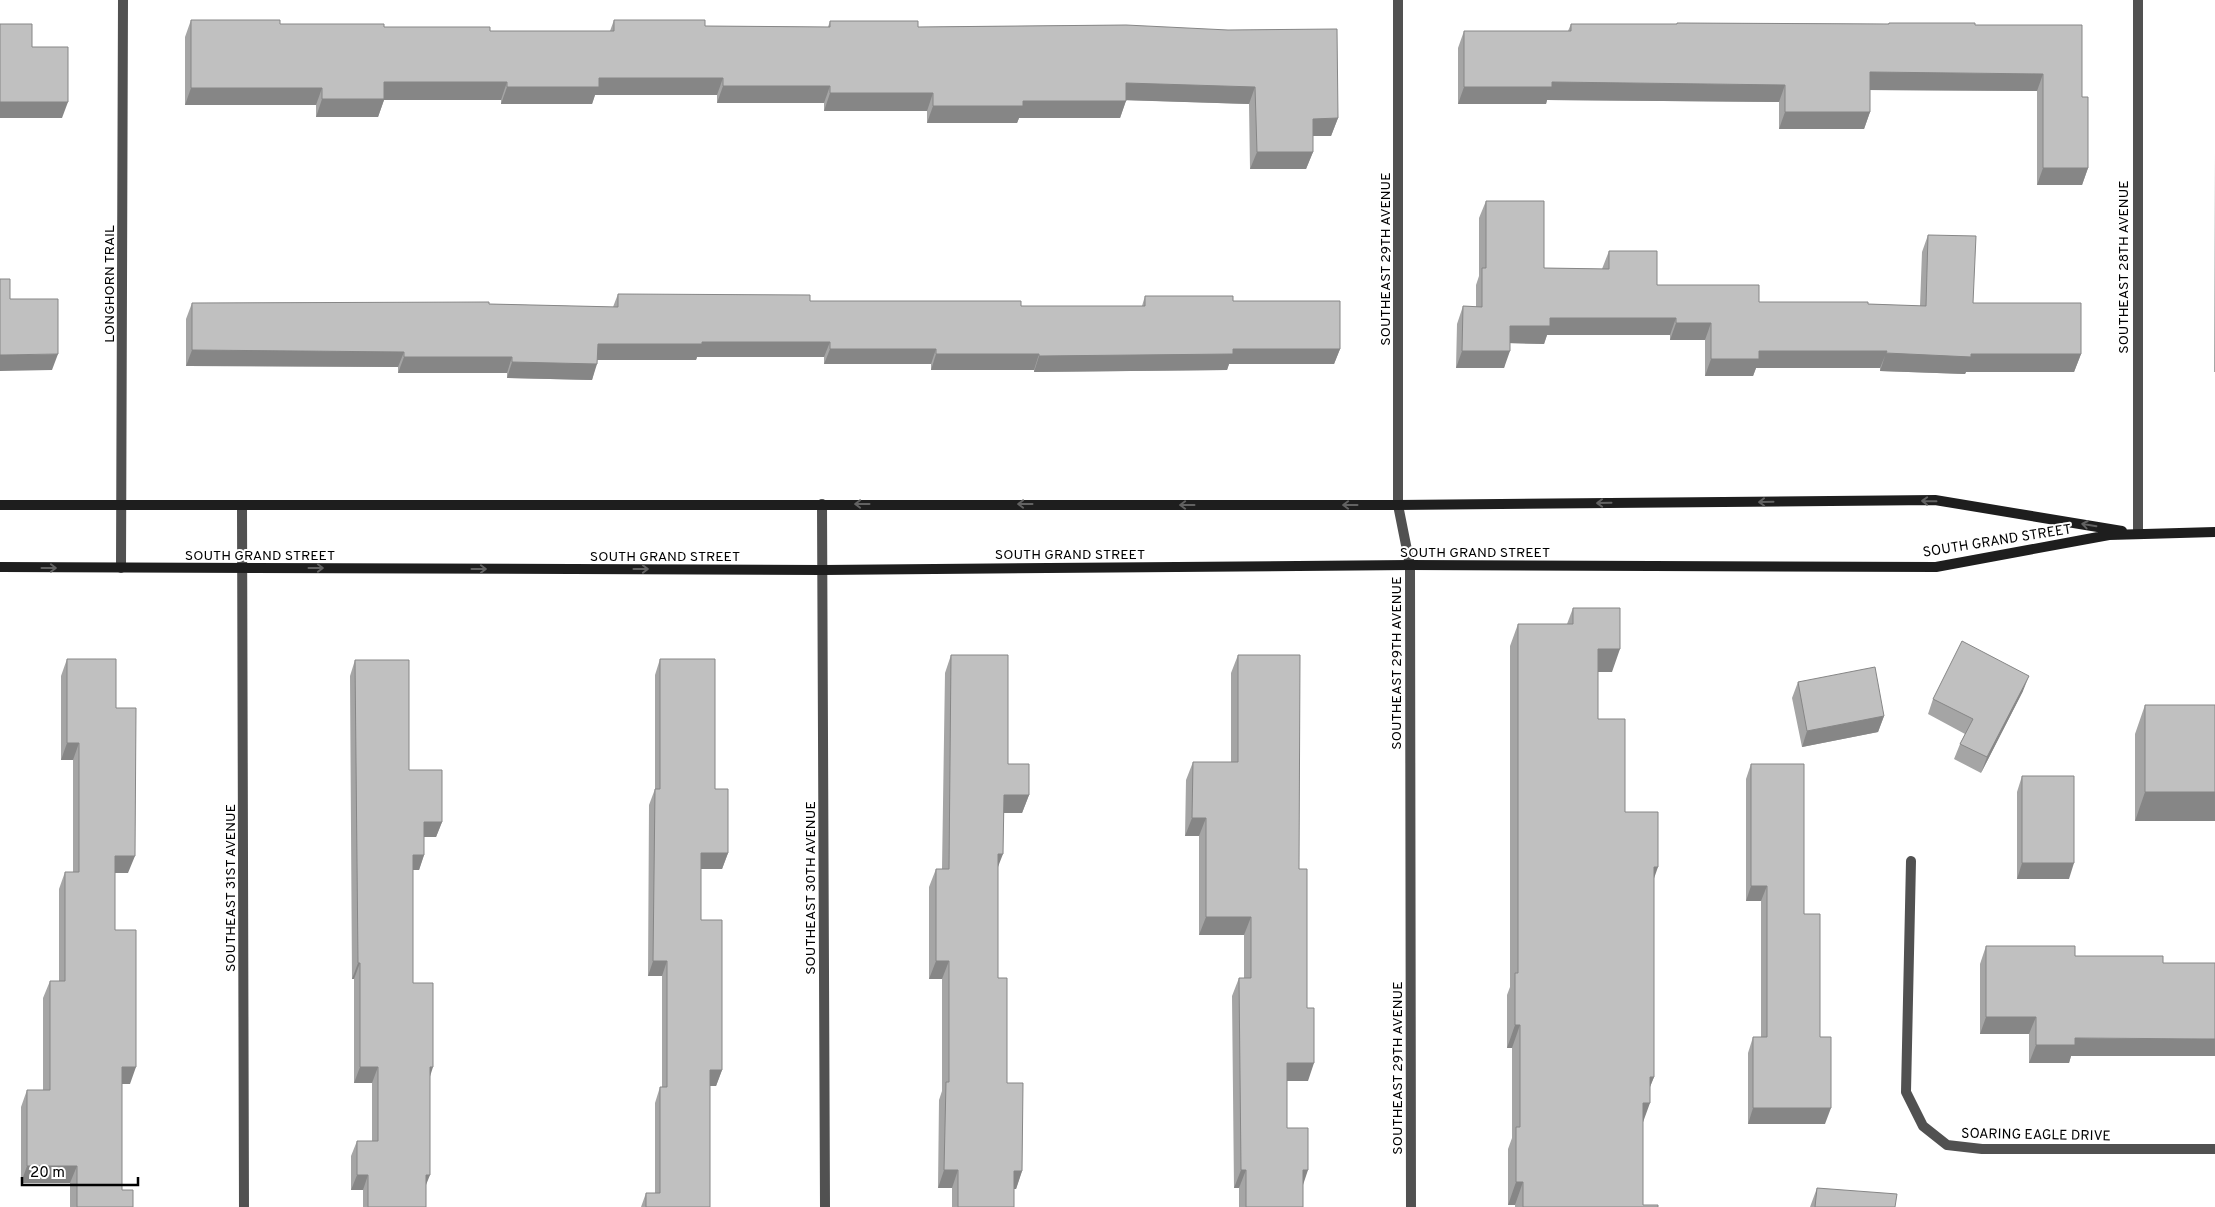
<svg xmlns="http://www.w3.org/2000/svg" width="2215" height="1207" font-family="Overpass,sans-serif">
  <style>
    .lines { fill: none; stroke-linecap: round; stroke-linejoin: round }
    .minor { stroke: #515151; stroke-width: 10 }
    .tertiary { stroke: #515151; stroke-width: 10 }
    .secondary { stroke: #1e1e1e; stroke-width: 10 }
    .wall { fill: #a5a5a5 }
    .shaded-wall { fill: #868686 }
    .building { fill: #c0c0c0; stroke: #868686 }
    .oneway { stroke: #626262 }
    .labels { text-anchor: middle; stroke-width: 4; stroke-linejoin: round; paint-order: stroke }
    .street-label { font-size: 14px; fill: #000; stroke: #fff }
  </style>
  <rect width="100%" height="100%" fill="#fff"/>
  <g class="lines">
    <!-- minor -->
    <path class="minor" d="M 2138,0 L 2138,533
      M 822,504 L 825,1207
      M 242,506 L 244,1207
      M 121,568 L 123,0
      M 1911,861 L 1906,1092 L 1923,1126 L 1947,1145 L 1982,1149 L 2215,1149"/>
    <!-- tertiary -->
    <path class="tertiary" d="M 1398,0 L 1398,505 L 1410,565 L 1411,1207"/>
    <!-- secondary -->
    <path class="secondary" d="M 0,505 L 1398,505 L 1935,500 L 2122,531
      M 0,567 L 823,570 L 1410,565 L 1936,567 L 2109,535 L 2215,532"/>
  </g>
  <!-- wall -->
  <path class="wall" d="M 191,20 L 280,24 L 384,27 L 490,31 L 610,31 L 614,20 L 705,26 L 828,27 L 830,21 L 918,27 L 1126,25 L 1338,118 L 1331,136 L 1313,136 L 1313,152 L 1306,169 L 1250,169 L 1249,104 L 1126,100 L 1120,118 L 1019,118 L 1017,123 L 927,123 L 927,111 L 824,111 L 824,103 L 717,103 L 717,95 L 595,95 L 592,104 L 501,104 L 501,100 L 384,100 L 378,117 L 316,117 L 316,105 L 185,105 L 185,37 Z
    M 1677,23 L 1888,24 L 1889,23 L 1975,25 L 2082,97 L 2088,168 L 2082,185 L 2037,185 L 2037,91 L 1870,90 L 1870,112 L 1864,129 L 1779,129 L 1779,102 L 1547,100 L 1546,104 L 1458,104 L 1458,48 L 1464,31 L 1568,31 L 1571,24 L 1677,24 Z
    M 2215,152 L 2215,372 L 2214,372 Z
    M 1486,201 L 1544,268 L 1602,269 L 1609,251 L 1657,285 L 1759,302 L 1868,304 L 1920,306 L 1922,252 L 1928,235 L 1973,303 L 2081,354 L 2074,372 L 1966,372 L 1965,374 L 1880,371 L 1880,368 L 1756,368 L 1753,376 L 1705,376 L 1705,340 L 1670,340 L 1670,335 L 1547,335 L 1544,344 L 1510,343 L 1504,368 L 1456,368 L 1457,324 L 1463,306 L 1476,307 L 1476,285 L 1479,276 L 1479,218 Z
    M 618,294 L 810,301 L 1021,306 L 1142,306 L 1145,296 L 1233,301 L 1340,349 L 1334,364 L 1229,364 L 1227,370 L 1034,372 L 1034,370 L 931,370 L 931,364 L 824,364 L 824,357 L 697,357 L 696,360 L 597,360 L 592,380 L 507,378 L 507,373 L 398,373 L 398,367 L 186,366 L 186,319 L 192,303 L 489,304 L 613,307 Z
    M 1573,608 L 1612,672 L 1598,672 L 1598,719 L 1625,812 L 1654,878 L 1654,1077 L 1650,1087 L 1643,1122 L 1643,1205 L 1658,1207 L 1515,1207 L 1515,1205 L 1508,1205 L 1508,1149 L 1512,1138 L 1512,1048 L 1507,1048 L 1507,995 L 1510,987 L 1510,646 L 1518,624 L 1567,624 Z
    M 951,655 L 1008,764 L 1029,795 L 1022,813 L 1004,813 L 998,868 L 998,978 L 1007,1083 L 1022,1171 L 1016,1189 L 1014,1189 L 1014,1207 L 952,1207 L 952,1188 L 938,1188 L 939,1100 L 942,1091 L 942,979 L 929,979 L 929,887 L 936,869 L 942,869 L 945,673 Z
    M 1238,655 L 1299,869 L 1308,1081 L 1287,1081 L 1287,1128 L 1303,1185 L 1303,1207 L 1239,1207 L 1239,1188 L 1234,1188 L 1232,996 L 1239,978 L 1244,978 L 1244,935 L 1199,935 L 1199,836 L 1185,836 L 1186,780 L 1193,762 L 1231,762 L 1231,673 Z
    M 67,659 L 116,708 L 128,873 L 115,873 L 115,930 L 130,1084 L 122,1084 L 122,1190 L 133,1207 L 70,1207 L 70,1183 L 21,1183 L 21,1107 L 27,1090 L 43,1090 L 43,998 L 50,981 L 59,981 L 59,889 L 65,872 L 73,872 L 73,760 L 61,760 L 61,676 Z
    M 660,659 L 715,789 L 728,853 L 722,869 L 701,869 L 701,920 L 722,1070 L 716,1086 L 710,1086 L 710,1207 L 641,1207 L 646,1193 L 655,1193 L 655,1103 L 660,1087 L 662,1087 L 662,976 L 648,976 L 649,805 L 655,789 L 655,675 Z
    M 355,660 L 409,770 L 442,822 L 436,837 L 424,837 L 424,855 L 419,870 L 413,870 L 413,983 L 430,1076 L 426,1185 L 426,1207 L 363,1207 L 363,1190 L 351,1190 L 351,1156 L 357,1141 L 372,1141 L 372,1083 L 354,1083 L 354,979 L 352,979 L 350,676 Z
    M 1798,682 L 1884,716 L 1878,732 L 1802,747 L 1792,698 Z
    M 2023,691 L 1981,773 L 1954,759 L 1960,744 L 1965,734 L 1928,714 L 1933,699 Z
    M 2145,705 L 2215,821 L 2135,821 L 2135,734 Z
    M 1751,764 L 1804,914 L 1820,1037 L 1825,1124 L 1748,1124 L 1748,1053 L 1753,1037 L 1761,1037 L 1761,901 L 1746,901 L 1746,779 Z
    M 2022,776 L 2069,879 L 2017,879 L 2017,792 Z
    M 1986,946 L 2071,1056 L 2069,1063 L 2029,1063 L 2029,1034 L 1980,1034 L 1980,964 Z
    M 1817,1188 L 1895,1207 L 1810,1207 Z"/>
  <!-- shaded-wall -->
  <path class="shaded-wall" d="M 1870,72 L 2043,74 L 2037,91 L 1864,90 Z
    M 599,78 L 723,78 L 717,95 L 595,95 L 592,104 L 501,104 L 507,87 Z
    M 384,82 L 507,82 L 501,100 L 384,100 L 378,117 L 316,117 L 322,99 Z
    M 1552,82 L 1785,85 L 1779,102 L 1547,100 L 1546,104 L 1458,104 L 1464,87 Z
    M 1126,83 L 1255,87 L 1249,104 L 1120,100 Z
    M 723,86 L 830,86 L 824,103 L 717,103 Z
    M 191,88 L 322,88 L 316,105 L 185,105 Z
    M 830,93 L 933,93 L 927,111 L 824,111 Z
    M 1023,101 L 1126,101 L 1120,118 L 1019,118 L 1017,123 L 927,123 L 933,106 Z
    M 0,102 L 68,102 L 62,118 L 0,118 Z
    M 1785,112 L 1870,112 L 1864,129 L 1779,129 Z
    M 1338,118 L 1331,136 L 1306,136 L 1313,119 Z
    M 1257,152 L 1313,152 L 1306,169 L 1250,169 Z
    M 2043,168 L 2088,168 L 2082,185 L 2037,185 Z
    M 1550,318 L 1676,318 L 1670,335 L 1547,335 L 1544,344 L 1504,343 L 1510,326 Z
    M 1676,323 L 1711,323 L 1705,340 L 1670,340 Z
    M 702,342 L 830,342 L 824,357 L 697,357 L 696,360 L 592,360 L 598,344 Z
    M 830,349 L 936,349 L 931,364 L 824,364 Z
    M 1233,349 L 1340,349 L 1334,364 L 1229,364 L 1227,370 L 1034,372 L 1039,356 Z
    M 192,350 L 404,352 L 398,367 L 186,366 Z
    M 1462,351 L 1510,351 L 1504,368 L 1456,368 Z
    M 1759,351 L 1887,351 L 1880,368 L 1756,368 L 1753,376 L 1705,376 L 1711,359 Z
    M 1886,353 L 1971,354 L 2081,354 L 2074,372 L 1966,372 L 1965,374 L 1880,371 Z
    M 58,354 L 52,370 L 0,371 L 0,355 Z
    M 936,354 L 1039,354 L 1034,370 L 931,370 Z
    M 404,357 L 512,357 L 507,373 L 398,373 Z
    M 512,362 L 597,364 L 592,380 L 507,378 Z
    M 1598,649 L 1620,649 L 1612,672 L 1589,672 Z
    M 2029,676 L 2023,691 L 1981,773 L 1987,757 Z
    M 1884,716 L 1878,732 L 1802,747 L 1807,731 Z
    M 67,743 L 79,743 L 73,760 L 61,760 Z
    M 2145,792 L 2215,792 L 2215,821 L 2135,821 Z
    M 1004,795 L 1029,795 L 1022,813 L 998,813 Z
    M 1192,818 L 1206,818 L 1199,836 L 1185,836 Z
    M 424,822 L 442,822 L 436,837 L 419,837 Z
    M 701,853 L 728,853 L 722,869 L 695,869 Z
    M 998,854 L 1003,854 L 996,872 Z
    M 413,855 L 424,855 L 419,870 L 408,870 Z
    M 115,856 L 135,856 L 128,873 L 108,873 Z
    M 2022,863 L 2074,863 L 2069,879 L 2017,879 Z
    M 1654,867 L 1658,867 L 1650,890 Z
    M 1751,886 L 1767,886 L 1761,901 L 1746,901 Z
    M 1206,917 L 1251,917 L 1244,935 L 1199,935 Z
    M 653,961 L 667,961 L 662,976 L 648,976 Z
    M 936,961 L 949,961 L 942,979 L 929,979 Z
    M 358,963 L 360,963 L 354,979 L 352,979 Z
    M 1986,1017 L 2036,1017 L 2029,1034 L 1980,1034 Z
    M 1515,1025 L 1520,1025 L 1512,1048 L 1507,1048 Z
    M 2075,1038 L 2215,1039 L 2215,1056 L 2071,1056 L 2069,1063 L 2029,1063 L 2036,1045 Z
    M 1287,1063 L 1314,1063 L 1308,1081 L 1281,1081 Z
    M 122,1067 L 136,1067 L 130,1084 L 116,1084 Z
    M 360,1067 L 378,1067 L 372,1083 L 354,1083 Z
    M 430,1067 L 433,1067 L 428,1083 Z
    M 710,1070 L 722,1070 L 716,1086 L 705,1086 Z
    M 1650,1077 L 1654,1077 L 1645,1099 Z
    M 1643,1103 L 1650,1103 L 1642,1125 Z
    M 1753,1108 L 1831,1108 L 1825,1124 L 1748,1124 Z
    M 27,1166 L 77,1166 L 70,1183 L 21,1183 Z
    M 944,1170 L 958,1170 L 952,1188 L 938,1188 Z
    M 1241,1170 L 1246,1170 L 1239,1188 L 1234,1188 Z
    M 1303,1170 L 1308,1170 L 1302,1188 Z
    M 1014,1171 L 1022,1171 L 1016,1189 L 1007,1189 Z
    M 357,1175 L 368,1175 L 363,1190 L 351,1190 Z
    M 426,1175 L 430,1175 L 424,1190 Z
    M 1516,1182 L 1523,1182 L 1515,1205 L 1508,1205 Z"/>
  <!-- building -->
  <path class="building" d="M 191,20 L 280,20 L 280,24 L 384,24 L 384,27 L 490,27 L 490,31 L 614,31 L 614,20 L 705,20 L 705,26 L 830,27 L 830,21 L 918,21 L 918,27 L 1126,25 L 1228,30 L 1337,29 L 1338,118 L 1313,119 L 1313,152 L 1257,152 L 1255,87 L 1126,83 L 1126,101 L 1023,101 L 1023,106 L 933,106 L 933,93 L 830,93 L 830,86 L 723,86 L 723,78 L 599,78 L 599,87 L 507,87 L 507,82 L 384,82 L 384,99 L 322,99 L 322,88 L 191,88 Z
    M 1677,23 L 1889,24 L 1889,23 L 1975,23 L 1975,25 L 2082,25 L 2082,97 L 2088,97 L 2088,168 L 2043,168 L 2043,74 L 1870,72 L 1870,112 L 1785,112 L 1785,85 L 1552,82 L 1552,87 L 1464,87 L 1464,31 L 1571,31 L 1571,24 L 1677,24 Z
    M 0,24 L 32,24 L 32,47 L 68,47 L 68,102 L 0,102 Z
    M 1486,201 L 1544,201 L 1544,268 L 1609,269 L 1609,251 L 1657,251 L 1657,285 L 1759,285 L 1759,302 L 1868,302 L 1868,304 L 1926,306 L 1928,235 L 1976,236 L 1973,303 L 2081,303 L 2081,354 L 1971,354 L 1971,357 L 1886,353 L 1887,351 L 1759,351 L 1759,359 L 1711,359 L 1711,323 L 1676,323 L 1676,318 L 1550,318 L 1550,326 L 1510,326 L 1510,351 L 1462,351 L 1463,306 L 1482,307 L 1482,268 L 1486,268 Z
    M 0,279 L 10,279 L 10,299 L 58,299 L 58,354 L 0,355 Z
    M 618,294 L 810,295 L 810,301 L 1021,301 L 1021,306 L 1145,306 L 1145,296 L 1233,296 L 1233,301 L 1340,301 L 1340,349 L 1233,349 L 1233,354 L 1039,356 L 1039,354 L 936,354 L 936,349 L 830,349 L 830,342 L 702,342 L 702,344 L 598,344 L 597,364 L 512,362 L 512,357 L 404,357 L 404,352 L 192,350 L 192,303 L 489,302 L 489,304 L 618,307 Z
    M 1573,608 L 1620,608 L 1620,649 L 1598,649 L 1598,719 L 1625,719 L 1625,812 L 1658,812 L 1658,867 L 1654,867 L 1654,1077 L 1650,1077 L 1650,1103 L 1643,1103 L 1643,1205 L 1658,1205 L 1658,1207 L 1523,1207 L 1523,1182 L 1516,1182 L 1516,1127 L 1520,1127 L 1520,1025 L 1515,1025 L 1515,973 L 1518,973 L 1518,624 L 1573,624 Z
    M 1962,641 L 2029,676 L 1987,757 L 1960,744 L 1973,719 L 1933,699 Z
    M 951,655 L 1008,655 L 1008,764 L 1029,764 L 1029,795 L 1004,795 L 1003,854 L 998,854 L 998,978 L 1007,978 L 1007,1083 L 1023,1083 L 1022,1171 L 1014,1171 L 1014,1207 L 958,1207 L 958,1170 L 944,1170 L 946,1082 L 949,1082 L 949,961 L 936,961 L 936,869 L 949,869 Z
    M 1238,655 L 1300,655 L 1299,869 L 1307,869 L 1307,1008 L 1314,1008 L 1314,1063 L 1287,1063 L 1287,1128 L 1308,1128 L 1308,1170 L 1303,1170 L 1303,1207 L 1246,1207 L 1246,1170 L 1241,1170 L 1239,978 L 1251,978 L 1251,917 L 1206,917 L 1206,818 L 1192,818 L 1193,762 L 1238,762 Z
    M 67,659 L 116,659 L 116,708 L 136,708 L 135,856 L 115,856 L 115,930 L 136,930 L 136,1067 L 122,1067 L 122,1190 L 133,1190 L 133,1207 L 77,1207 L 77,1166 L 27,1166 L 27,1090 L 50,1090 L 50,981 L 65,981 L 65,872 L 79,872 L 79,743 L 67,743 Z
    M 660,659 L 715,659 L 715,789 L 728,789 L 728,853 L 701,853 L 701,920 L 722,920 L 722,1070 L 710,1070 L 710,1207 L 646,1207 L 646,1193 L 660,1193 L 660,1087 L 667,1087 L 667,961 L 653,961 L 655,789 L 660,789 Z
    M 355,660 L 409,660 L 409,770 L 442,770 L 442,822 L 424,822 L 424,855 L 413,855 L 413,983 L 433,983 L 433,1067 L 430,1067 L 430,1175 L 426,1175 L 426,1207 L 368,1207 L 368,1175 L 357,1175 L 357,1141 L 378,1141 L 378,1067 L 360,1067 L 360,963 L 358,963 Z
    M 1875,667 L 1884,716 L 1807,731 L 1798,682 Z
    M 2145,705 L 2215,705 L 2215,792 L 2145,792 Z
    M 1751,764 L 1804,764 L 1804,914 L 1820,914 L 1820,1037 L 1831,1037 L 1831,1108 L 1753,1108 L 1753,1037 L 1767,1037 L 1767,886 L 1751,886 Z
    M 2022,776 L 2074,776 L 2074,863 L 2022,863 Z
    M 1986,946 L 2075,946 L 2075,956 L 2163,956 L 2163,963 L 2215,963 L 2215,1039 L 2075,1038 L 2075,1045 L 2036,1045 L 2036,1017 L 1986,1017 Z
    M 1817,1188 L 1897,1194 L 1895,1207 L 1815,1207 Z"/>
  <!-- one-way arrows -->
  <defs><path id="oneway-shaft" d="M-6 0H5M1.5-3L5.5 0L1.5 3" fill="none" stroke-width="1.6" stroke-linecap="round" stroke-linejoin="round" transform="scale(1.25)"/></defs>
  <g class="oneway">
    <use href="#oneway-shaft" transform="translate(1929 501) rotate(-179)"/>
    <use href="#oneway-shaft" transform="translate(1766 502) rotate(179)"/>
    <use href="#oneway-shaft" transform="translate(1604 503) rotate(179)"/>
    <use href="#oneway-shaft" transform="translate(862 504) rotate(-180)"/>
    <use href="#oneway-shaft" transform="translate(1025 504) rotate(-180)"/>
    <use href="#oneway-shaft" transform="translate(1187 505) rotate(-180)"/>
    <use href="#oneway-shaft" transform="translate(1350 505) rotate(-180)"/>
    <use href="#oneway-shaft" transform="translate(2089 525) rotate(-171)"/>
    <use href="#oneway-shaft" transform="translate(49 568)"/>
    <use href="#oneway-shaft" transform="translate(316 568)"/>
    <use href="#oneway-shaft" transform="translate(479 569)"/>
    <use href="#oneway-shaft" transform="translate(641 569)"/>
  </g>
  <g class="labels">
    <!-- street labels -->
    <g class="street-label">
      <text transform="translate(1385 259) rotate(-90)" y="5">SOUTHEAST 29TH AVENUE</text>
      <text transform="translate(2123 267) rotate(-90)" y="5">SOUTHEAST 28TH AVENUE</text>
      <text transform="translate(109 284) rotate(-90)" y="5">LONGHORN TRAIL</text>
      <text transform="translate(1997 540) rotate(-9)" y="5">SOUTH GRAND STREET</text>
      <text x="1475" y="557">SOUTH GRAND STREET</text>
      <text x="1070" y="559">SOUTH GRAND STREET</text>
      <text x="260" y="560">SOUTH GRAND STREET</text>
      <text x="665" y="561">SOUTH GRAND STREET</text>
      <text transform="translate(1396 663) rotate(-90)" y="5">SOUTHEAST 29TH AVENUE</text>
      <text transform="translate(230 888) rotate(-90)" y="5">SOUTHEAST 31ST AVENUE</text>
      <text transform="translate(810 888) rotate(-90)" y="5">SOUTHEAST 30TH AVENUE</text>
      <text transform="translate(1397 1068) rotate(-90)" y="5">SOUTHEAST 29TH AVENUE</text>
      <text transform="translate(2036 1134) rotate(1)" y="5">SOARING EAGLE DRIVE</text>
    </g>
  </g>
  <!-- scale -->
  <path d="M22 1177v8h116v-8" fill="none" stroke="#000000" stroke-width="2.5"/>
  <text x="30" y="1177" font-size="15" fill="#000000" stroke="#ffffff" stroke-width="4" paint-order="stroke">20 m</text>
</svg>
